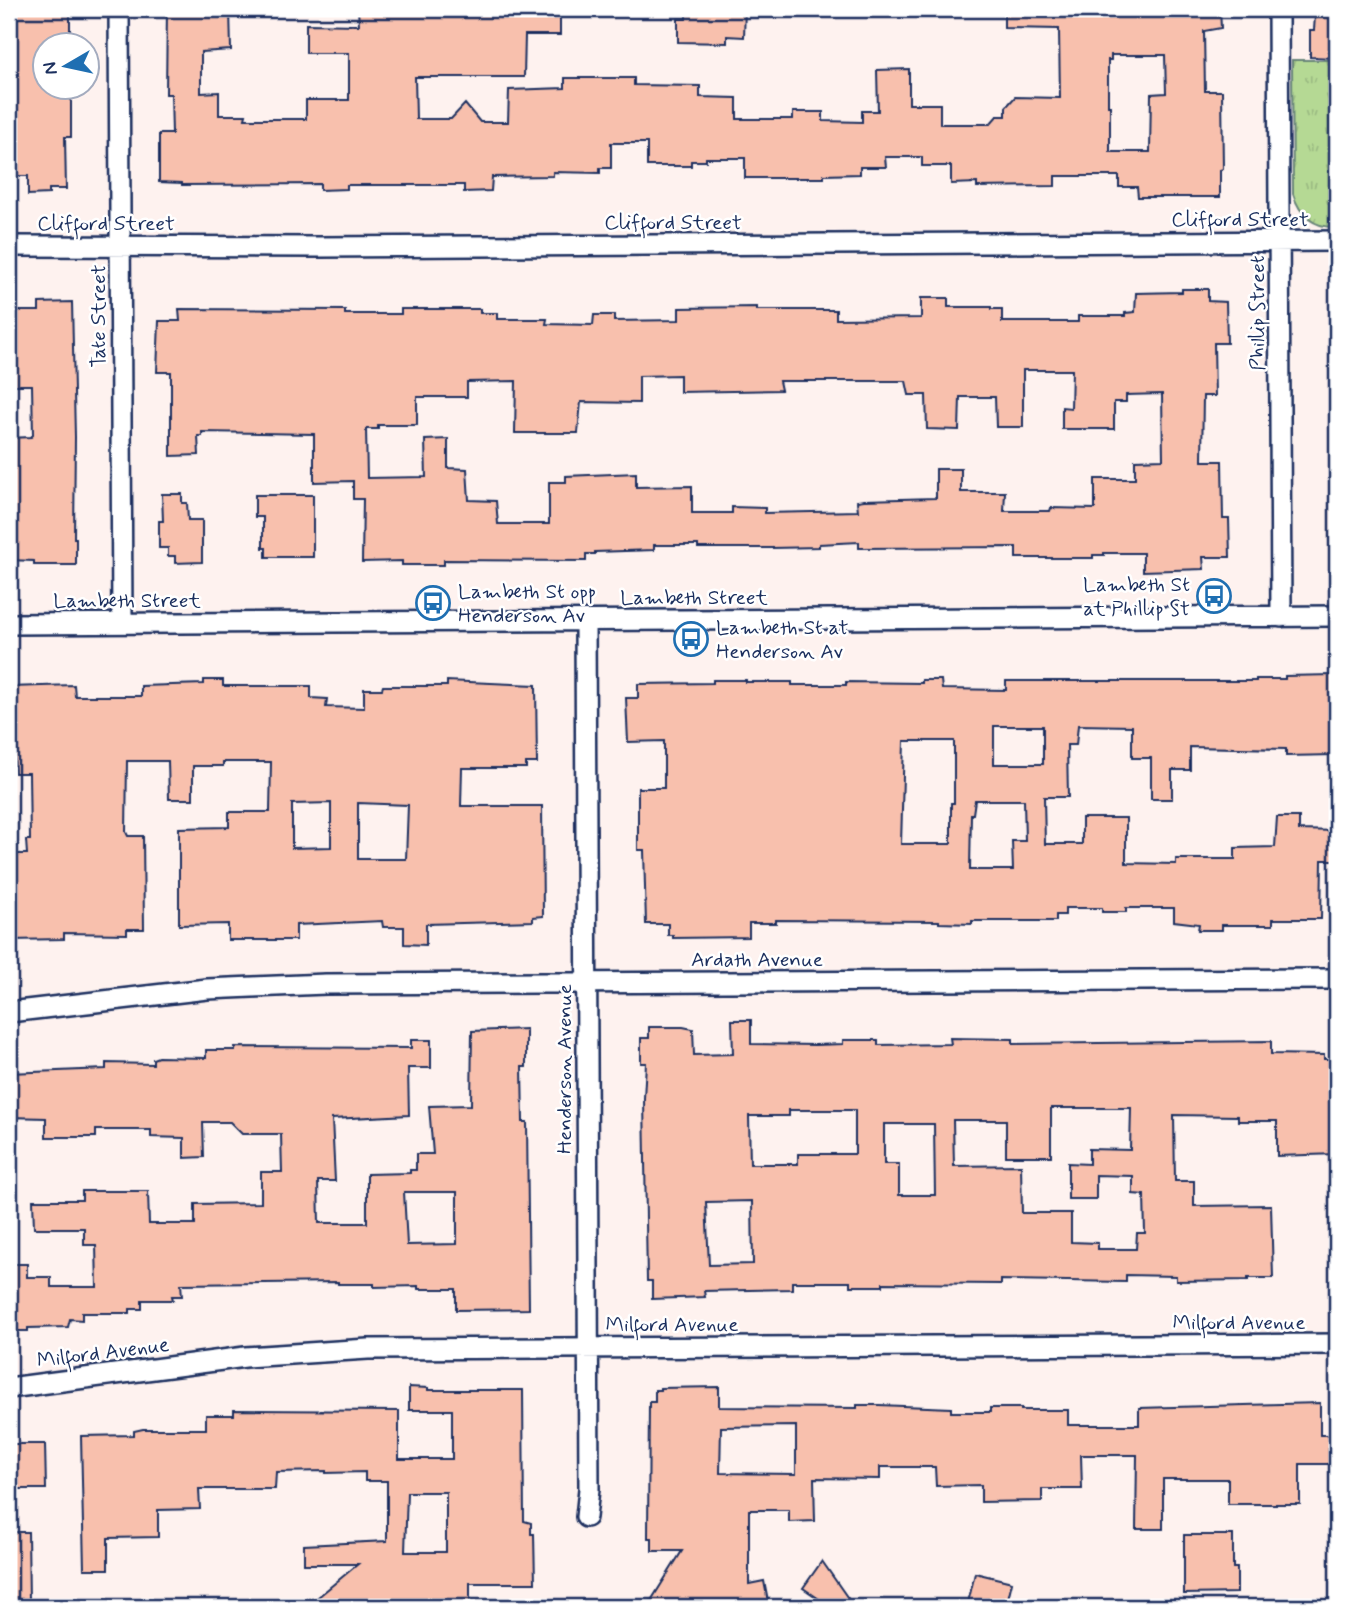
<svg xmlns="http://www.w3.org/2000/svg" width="1346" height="1616" font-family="Mynerve,sans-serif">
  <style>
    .grass { fill: url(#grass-tufts); stroke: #688479; stroke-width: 2 }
    .building { fill: #f8c0ad; stroke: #1b2f5e; stroke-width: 2; fill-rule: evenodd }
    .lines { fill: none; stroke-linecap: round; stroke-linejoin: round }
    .minor-casing { stroke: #1b2f5e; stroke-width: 24 }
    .minor { stroke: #fff; stroke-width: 19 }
    .labels { text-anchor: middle; stroke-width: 5; stroke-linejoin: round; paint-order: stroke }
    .street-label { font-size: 21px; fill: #1b2f5e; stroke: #fff }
    .poi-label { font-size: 21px; fill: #1b2f5e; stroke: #fff; text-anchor: start }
  </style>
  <defs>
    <pattern id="grass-tufts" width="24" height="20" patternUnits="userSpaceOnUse" patternTransform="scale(1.75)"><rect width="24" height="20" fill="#b5d994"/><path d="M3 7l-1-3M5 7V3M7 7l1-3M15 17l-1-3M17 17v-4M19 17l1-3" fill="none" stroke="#9bbb82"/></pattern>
  </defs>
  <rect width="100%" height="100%" fill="#fef2ef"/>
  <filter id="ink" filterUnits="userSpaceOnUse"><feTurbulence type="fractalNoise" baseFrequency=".0143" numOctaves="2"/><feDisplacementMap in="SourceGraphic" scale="14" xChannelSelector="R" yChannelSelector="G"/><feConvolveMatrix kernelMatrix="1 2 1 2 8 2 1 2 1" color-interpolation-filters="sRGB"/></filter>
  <g filter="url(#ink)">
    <!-- grass -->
    <path class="grass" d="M 1292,60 L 1337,60 L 1337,227 C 1314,228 1300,216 1293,194 Z"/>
    <!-- building -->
    <path class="building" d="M 9,9 L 70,9 L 70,38 L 63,38 L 63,46 L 46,46 L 46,88 L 60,88 L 60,92 L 71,92 L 71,137 L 65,137 L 66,189 L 49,189 L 49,194 L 28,195 L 28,176 L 9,176 Z
      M 167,9 L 230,9 L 231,50 L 201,52 L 201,93 L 219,92 L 219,115 L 246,115 L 245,119 L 306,119 L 306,100 L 349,100 L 349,53 L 306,53 L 306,24 L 359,25 L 358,9 L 560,9 L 560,35 L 525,35 L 524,77 L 415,77 L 416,119 L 451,119 L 465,104 L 480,122 L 508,122 L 509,90 L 565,88 L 565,78 L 634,78 L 634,85 L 700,86 L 700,97 L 737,98 L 737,119 L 793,119 L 793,112 L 823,112 L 823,121 L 862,122 L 862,111 L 878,111 L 877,70 L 909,69 L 909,104 L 940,104 L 940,124 L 990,124 L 997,116 L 1006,116 L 1006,107 L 1015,97 L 1060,98 L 1059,29 L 1004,28 L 1004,9 L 1220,9 L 1221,28 L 1204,31 L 1205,91 L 1222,91 L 1223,169 L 1220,170 L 1220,197 L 1138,197 L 1137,187 L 1119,187 L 1119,176 L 1055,176 L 1055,186 L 977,187 L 977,183 L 951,184 L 951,166 L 922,166 L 922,157 L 885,157 L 886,167 L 860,167 L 860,174 L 824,175 L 824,178 L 745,178 L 745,158 L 706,158 L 706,161 L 691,161 L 691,166 L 647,166 L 647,143 L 611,143 L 611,168 L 600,168 L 600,173 L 553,172 L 553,176 L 492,177 L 491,191 L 464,192 L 464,185 L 347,185 L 347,189 L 320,190 L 320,184 L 182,185 L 182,183 L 159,182 L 159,134 L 172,134 L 171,94 L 166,94 ZM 1111,55 L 1165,55 L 1166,93 L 1151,94 L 1150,152 L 1110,152 L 1110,106 L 1108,106 L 1108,60 L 1111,60 Z
      M 686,9 L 745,9 L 744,37 L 727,36 L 727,43 L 678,42 L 678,19 L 686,19 Z
      M 1315,16 L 1337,16 L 1335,58 L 1310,57 L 1310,30 L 1314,30 Z
      M 1182,289 L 1208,289 L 1208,301 L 1226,302 L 1227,343 L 1214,343 L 1215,396 L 1203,396 L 1202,461 L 1222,461 L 1223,519 L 1229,519 L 1230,557 L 1203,557 L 1204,569 L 1143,571 L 1143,553 L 1104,553 L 1104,555 L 1093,555 L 1093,558 L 1016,558 L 1016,547 L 859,548 L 859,542 L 819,544 L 819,547 L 771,548 L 698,548 L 698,545 L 654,545 L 654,550 L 595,552 L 595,554 L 586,554 L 586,561 L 444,560 L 444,565 L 402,565 L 402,561 L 362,562 L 363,499 L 353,499 L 353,481 L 314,482 L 314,434 L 202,432 L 202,436 L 198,436 L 199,455 L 171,456 L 171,372 L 157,372 L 159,321 L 180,321 L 179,309 L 345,310 L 345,314 L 401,314 L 401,309 L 480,309 L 480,313 L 497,313 L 497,319 L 547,319 L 546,324 L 593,325 L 594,315 L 614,315 L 614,321 L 679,320 L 679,308 L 757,307 L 757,310 L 836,310 L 836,319 L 921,318 L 921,298 L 948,298 L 948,307 L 991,307 L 991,309 L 1002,309 L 1002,322 L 1078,322 L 1078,316 L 1125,316 L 1125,313 L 1135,312 L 1136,293 L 1182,292 ZM 1023,370 L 1072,370 L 1071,408 L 1062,407 L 1062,429 L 1114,429 L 1114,402 L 1126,402 L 1126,395 L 1162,394 L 1163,459 L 1135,460 L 1135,479 L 1095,479 L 1095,509 L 1051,508 L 1050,511 L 1004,511 L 1005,492 L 961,492 L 961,469 L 936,469 L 936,498 L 864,500 L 857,501 L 858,511 L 765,513 L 765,508 L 732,507 L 732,513 L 692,513 L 692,486 L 636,487 L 636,473 L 566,476 L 566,482 L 549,482 L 549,524 L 498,524 L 496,501 L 469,500 L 467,469 L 448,468 L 448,439 L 425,440 L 426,477 L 367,478 L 366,429 L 378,429 L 378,425 L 417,425 L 417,397 L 467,397 L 467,382 L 516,381 L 515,433 L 578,433 L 581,402 L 639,403 L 639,376 L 680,375 L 680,392 L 781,390 L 779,381 L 906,381 L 909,395 L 926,395 L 927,429 L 959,430 L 960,397 L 995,397 L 996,427 L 1023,427 Z
      M 72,302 L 75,437 L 74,538 L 76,538 L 76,565 L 34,565 L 34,561 L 9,560 L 9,438 L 31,437 L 33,435 L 32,385 L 9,385 L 9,311 L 39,311 L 39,303 Z
      M 162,494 L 182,494 L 182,503 L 187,503 L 188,520 L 202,520 L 202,562 L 175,563 L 175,556 L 168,556 L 168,548 L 159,548 L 159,521 L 163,521 Z
      M 255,495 L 313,495 L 313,557 L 266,557 L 266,548 L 263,548 L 263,517 L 255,517 Z
      M 1333,675 L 1334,755 L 1286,756 L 1286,749 L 1190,747 L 1190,770 L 1172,770 L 1172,799 L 1151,799 L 1151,758 L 1132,758 L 1132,726 L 1078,725 L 1076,745 L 1067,745 L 1068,797 L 1044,797 L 1045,844 L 1082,844 L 1082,818 L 1126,818 L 1126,863 L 1176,864 L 1176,859 L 1235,859 L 1235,848 L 1275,847 L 1277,817 L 1299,817 L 1299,830 L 1337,831 L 1337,860 L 1322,860 L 1321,919 L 1273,919 L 1273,925 L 1222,925 L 1222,930 L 1198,930 L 1199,924 L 1174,921 L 1174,908 L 1126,908 L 1126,912 L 1102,912 L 1102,908 L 1065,908 L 1065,915 L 1056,915 L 1056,921 L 972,921 L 972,924 L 939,923 L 939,921 L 776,920 L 776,923 L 749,923 L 749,937 L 673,938 L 673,935 L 668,935 L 668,924 L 646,924 L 644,850 L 638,850 L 638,788 L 664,788 L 664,741 L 628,742 L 626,698 L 638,698 L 638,684 L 713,683 L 713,680 L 746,680 L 746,682 L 792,682 L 792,685 L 846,685 L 846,682 L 922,683 L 922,680 L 941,680 L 942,689 L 1006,690 L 1006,681 L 1256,681 L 1256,679 L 1285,679 L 1285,676 ZM 994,726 L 1043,726 L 1043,764 L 994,764 ZM 904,741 L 954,741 L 954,803 L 951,803 L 951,844 L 901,844 ZM 975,800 L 1024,800 L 1025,841 L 1012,841 L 1013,870 L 970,870 L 971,814 L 973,814 Z
      M 204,680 L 223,680 L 223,686 L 311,686 L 311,698 L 327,699 L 326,707 L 364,708 L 364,689 L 382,689 L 383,686 L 447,686 L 447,681 L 536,685 L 537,763 L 526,763 L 526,768 L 462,768 L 461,806 L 542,806 L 543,916 L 533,917 L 533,921 L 426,924 L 426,945 L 404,944 L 404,927 L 383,927 L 382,921 L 296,925 L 296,940 L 228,940 L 228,924 L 179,925 L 179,828 L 229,827 L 229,812 L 270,812 L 271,762 L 223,762 L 223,766 L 193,766 L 193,799 L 169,799 L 168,761 L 127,761 L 126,832 L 128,836 L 143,836 L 144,929 L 127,929 L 127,934 L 64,933 L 64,939 L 9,940 L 9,854 L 27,854 L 26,840 L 30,840 L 29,773 L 15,773 L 14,744 L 9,744 L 9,687 L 74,685 L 75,696 L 141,696 L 141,686 L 204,684 ZM 331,803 L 331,847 L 292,848 L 292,804 ZM 358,803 L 408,805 L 406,859 L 358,859 Z
      M 732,1020 L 751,1020 L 751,1044 L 815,1045 L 843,1044 L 843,1040 L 878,1040 L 878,1045 L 951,1044 L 950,1038 L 1013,1039 L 1013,1044 L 1271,1041 L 1271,1054 L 1324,1055 L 1324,1059 L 1337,1059 L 1337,1154 L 1277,1156 L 1277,1121 L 1238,1121 L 1238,1116 L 1174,1115 L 1175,1181 L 1194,1181 L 1194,1206 L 1271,1205 L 1273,1278 L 1248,1278 L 1248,1280 L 1176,1281 L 1176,1276 L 1126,1275 L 1126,1282 L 1001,1280 L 1001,1284 L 883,1283 L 883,1286 L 850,1286 L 850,1282 L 792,1282 L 792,1289 L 704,1291 L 705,1297 L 652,1299 L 652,1281 L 647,1281 L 644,1098 L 646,1063 L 641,1063 L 641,1038 L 649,1038 L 649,1027 L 683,1027 L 693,1029 L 694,1055 L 733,1054 ZM 1051,1108 L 1131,1108 L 1130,1150 L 1089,1149 L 1089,1164 L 1068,1163 L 1068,1199 L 1096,1199 L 1096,1175 L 1133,1176 L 1133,1194 L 1144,1195 L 1145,1233 L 1137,1233 L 1136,1249 L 1098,1249 L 1098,1243 L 1071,1242 L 1071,1213 L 1022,1213 L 1021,1165 L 954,1166 L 953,1120 L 1006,1120 L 1006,1156 L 1051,1156 ZM 789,1110 L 855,1110 L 855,1154 L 798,1154 L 798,1164 L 750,1164 L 749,1116 L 789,1116 ZM 884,1124 L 934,1124 L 935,1195 L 899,1195 L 899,1164 L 884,1164 ZM 752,1201 L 753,1264 L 709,1265 L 706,1202 Z
      M 526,1029 L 526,1067 L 522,1067 L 523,1122 L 527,1122 L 529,1309 L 456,1310 L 456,1289 L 418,1289 L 418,1286 L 374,1287 L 374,1284 L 338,1284 L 338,1282 L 181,1284 L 182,1296 L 172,1296 L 173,1300 L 142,1300 L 142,1309 L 130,1309 L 130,1313 L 82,1313 L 82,1320 L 70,1319 L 68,1327 L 28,1328 L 28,1331 L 9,1331 L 9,1264 L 27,1264 L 27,1277 L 51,1277 L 51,1287 L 97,1287 L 96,1245 L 84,1245 L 84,1228 L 34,1228 L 33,1200 L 82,1200 L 82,1191 L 148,1191 L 149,1224 L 195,1224 L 195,1204 L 261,1203 L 261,1172 L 282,1172 L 281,1134 L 242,1134 L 230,1122 L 203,1122 L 204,1157 L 184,1158 L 184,1138 L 151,1137 L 151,1130 L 96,1130 L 96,1137 L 46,1137 L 46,1118 L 9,1117 L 9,1073 L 106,1069 L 106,1063 L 153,1064 L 153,1059 L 158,1057 L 206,1058 L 206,1050 L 235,1050 L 235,1047 L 411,1048 L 411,1040 L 431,1040 L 431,1068 L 408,1068 L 409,1115 L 332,1119 L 335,1181 L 318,1181 L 319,1223 L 367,1223 L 367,1174 L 410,1173 L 410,1170 L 416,1170 L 416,1154 L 433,1154 L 429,1106 L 471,1105 L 472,1031 ZM 404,1192 L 457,1192 L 457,1244 L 407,1245 Z
      M 409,1387 L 428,1388 L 428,1390 L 523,1390 L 524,1521 L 531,1523 L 531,1534 L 534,1534 L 535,1583 L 470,1583 L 470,1607 L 306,1607 L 358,1564 L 304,1564 L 304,1545 L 387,1541 L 387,1481 L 365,1481 L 365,1472 L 326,1473 L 326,1471 L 276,1472 L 275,1489 L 199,1489 L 200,1509 L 158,1510 L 158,1537 L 108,1538 L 108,1569 L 84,1569 L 81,1436 L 134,1435 L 134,1431 L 143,1429 L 206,1429 L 206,1415 L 234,1415 L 234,1410 L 399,1411 L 399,1459 L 452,1459 L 452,1410 L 409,1410 ZM 407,1492 L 446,1492 L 446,1552 L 405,1552 Z
      M 719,1387 L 719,1407 L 857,1408 L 857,1405 L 879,1405 L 951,1408 L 951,1412 L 990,1412 L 990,1408 L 1021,1408 L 1021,1410 L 1068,1410 L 1068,1425 L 1139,1425 L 1139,1408 L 1320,1403 L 1320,1435 L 1337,1435 L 1337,1464 L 1300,1464 L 1300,1504 L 1228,1504 L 1228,1479 L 1163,1479 L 1163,1529 L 1136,1529 L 1137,1455 L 1081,1455 L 1082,1489 L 1042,1489 L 1042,1501 L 981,1502 L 981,1485 L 936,1486 L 935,1467 L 880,1467 L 880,1479 L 814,1478 L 815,1521 L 789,1522 L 789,1510 L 749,1510 L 749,1584 L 764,1581 L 769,1607 L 647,1607 L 682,1551 L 652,1551 L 652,1538 L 648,1538 L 649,1402 L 655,1402 L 655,1390 L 660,1390 L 660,1388 ZM 796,1426 L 796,1474 L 720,1473 L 721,1427 Z
      M 9,1444 L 45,1444 L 46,1489 L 9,1489 Z
      M 9,1532 L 28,1532 L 29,1602 L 9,1605 Z
      M 1184,1535 L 1233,1535 L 1233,1568 L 1237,1568 L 1237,1593 L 1184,1594 Z
      M 822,1561 L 854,1607 L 831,1607 L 803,1588 Z
      M 975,1573 L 1012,1582 L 1006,1607 L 967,1607 Z"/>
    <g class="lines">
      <!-- minor casing -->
      <g class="minor-casing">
        <path id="minor" d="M 119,9 L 122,623
          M 1278,9 L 1281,617
          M 9,246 L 319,247 L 1337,241
          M 585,621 L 589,1489 L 586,1517
          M 9,624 L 1337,616
          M 9,1012 L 207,989 L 326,984 L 1337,979
          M 9,1388 L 245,1357 L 368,1349 L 1337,1344"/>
      </g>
      <!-- minor -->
      <use href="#minor" class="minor"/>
    </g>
  </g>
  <!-- icons -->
  <defs>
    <g id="bus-ring" transform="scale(1.75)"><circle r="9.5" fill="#fff" stroke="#1f6fb2" stroke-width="1.5"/><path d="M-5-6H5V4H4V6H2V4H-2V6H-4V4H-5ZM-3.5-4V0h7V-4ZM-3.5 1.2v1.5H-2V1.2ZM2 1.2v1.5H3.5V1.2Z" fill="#1f6fb2"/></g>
  </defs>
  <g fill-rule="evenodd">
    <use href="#bus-ring" x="1214" y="596"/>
    <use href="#bus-ring" x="433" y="603"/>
    <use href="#bus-ring" x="691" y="639"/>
  </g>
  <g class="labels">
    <!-- street labels -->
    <g class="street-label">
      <text x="1240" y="226">Clifford Street</text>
      <text x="673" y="229">Clifford Street</text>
      <text x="106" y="230">Clifford Street</text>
      <text transform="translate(1257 313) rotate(-90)" y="7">Phillip Street</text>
      <text transform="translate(98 316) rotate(-90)" y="7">Tate Street</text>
      <text x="694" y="604">Lambeth Street</text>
      <text x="127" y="607">Lambeth Street</text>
      <text x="757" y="966">Ardath Avenue</text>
      <text transform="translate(564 1069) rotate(-90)" y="7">Henderson Avenue</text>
      <text x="1239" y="1329">Milford Avenue</text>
      <text x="672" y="1331">Milford Avenue</text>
      <text transform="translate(103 1352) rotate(-7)" y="7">Milford Avenue</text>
    </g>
    <!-- poi labels -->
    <g class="poi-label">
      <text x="1190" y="591" text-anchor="end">Lambeth St<tspan x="1190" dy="24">at Phillip St</tspan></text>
      <text x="458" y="598">Lambeth St opp<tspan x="458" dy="24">Henderson Av</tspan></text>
      <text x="716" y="634">Lambeth St at<tspan x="716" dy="24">Henderson Av</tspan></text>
    </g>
  </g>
  <!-- margin -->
  <rect width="1346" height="1616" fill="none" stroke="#fff" stroke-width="35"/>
  <rect x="18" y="18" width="1311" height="1581" fill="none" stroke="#1b2f5e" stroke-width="2.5" filter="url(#ink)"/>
  <!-- north arrow -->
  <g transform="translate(66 66) rotate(261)"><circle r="33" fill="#ffffff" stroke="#a4acbf" stroke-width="2"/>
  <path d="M0-5L12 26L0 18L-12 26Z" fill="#1f6fb2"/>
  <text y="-10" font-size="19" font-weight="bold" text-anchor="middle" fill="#1b2f5e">N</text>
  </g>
</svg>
